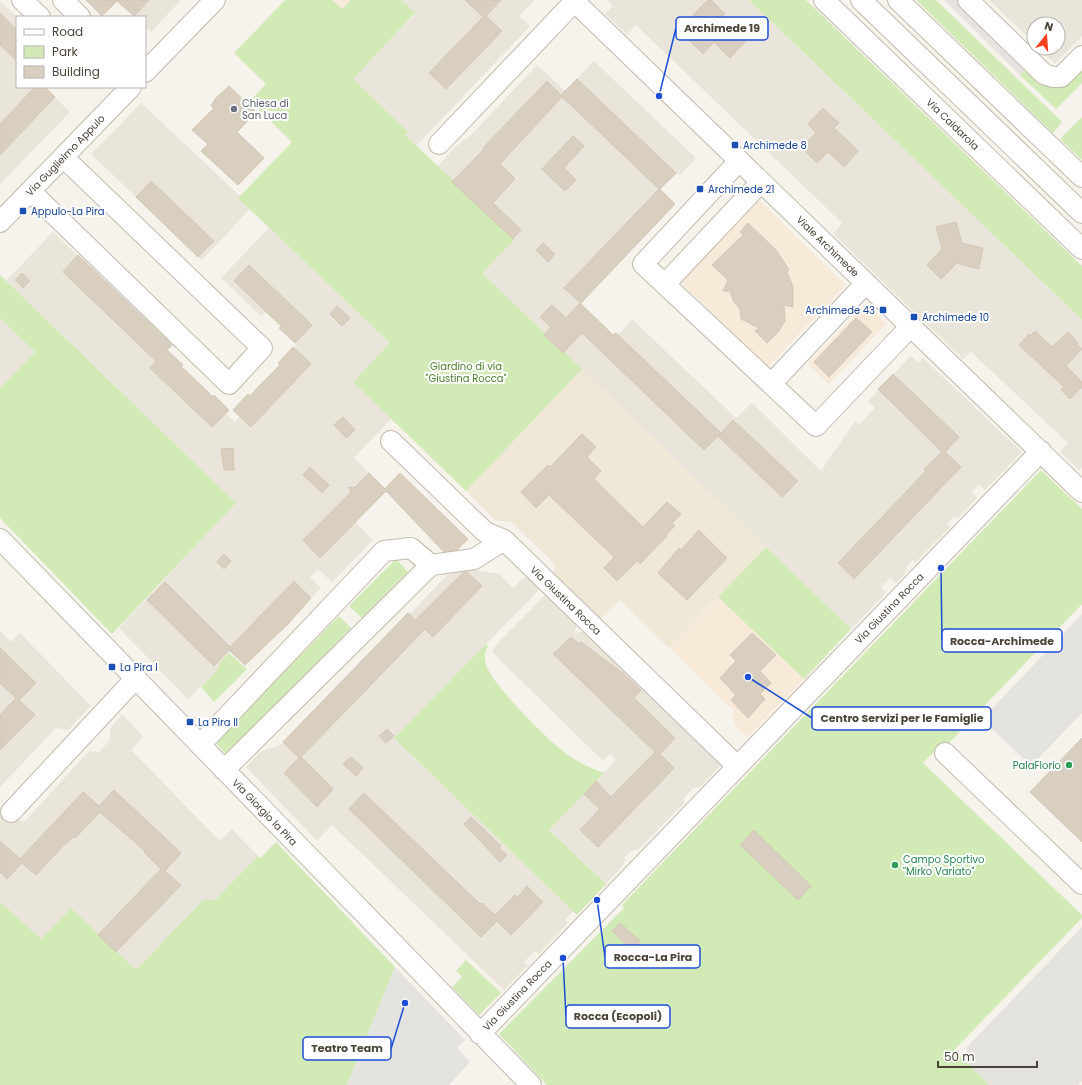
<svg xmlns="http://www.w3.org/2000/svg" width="1082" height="1085" font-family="Poppins,sans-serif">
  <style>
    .residential { fill: #eae5da }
    .commercial { fill: #f7ead8 }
    .education { fill: #efe8d6 }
    .green { fill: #d2eab5 }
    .parking { fill: #e5e3e0 }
    .building { fill: #d8cfc1; stroke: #d3c7b4 }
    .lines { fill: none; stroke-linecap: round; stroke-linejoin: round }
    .minor-casing { stroke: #c2bbae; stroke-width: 22 }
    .minor { stroke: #fff; stroke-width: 20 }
    .worship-dot { fill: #6b7280; stroke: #fff; stroke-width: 1.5 }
    .transit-dot { fill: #1a4fb4; stroke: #fff; stroke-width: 1.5 }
    .leisure-dot { fill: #2e9e5b; stroke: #fff; stroke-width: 1.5 }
    .labels { text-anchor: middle; stroke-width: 4; stroke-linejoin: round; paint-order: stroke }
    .worship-label { font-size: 10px; fill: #5b616d; stroke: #fff; text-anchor: start }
    .street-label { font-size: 10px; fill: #4b4439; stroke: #fff }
    .transit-label { font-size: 10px; fill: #164399; stroke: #fff; text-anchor: start }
    .park-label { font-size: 10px; fill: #4a7f2a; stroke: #fff }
    .leisure-label { font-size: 10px; fill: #27864d; stroke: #fff; text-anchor: end }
    .leader { fill: none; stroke: #1d4ed8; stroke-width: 1.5 }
    .callout-dot { fill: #1d4ed8; stroke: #fff; stroke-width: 1.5 }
    .callout { fill: #fff; stroke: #1d4ed8; stroke-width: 1.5 }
    .callout-label { font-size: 11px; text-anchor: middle; font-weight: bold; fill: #4b4439 }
  </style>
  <rect width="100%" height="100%" fill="#f6f3ec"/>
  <!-- residential -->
  <path class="residential" d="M 86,0 L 181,0 L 151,32 L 145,26 L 145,17 L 135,17 L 117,1 L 102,16 Z
    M 401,0 L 535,0 L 519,16 L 530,26 L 416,146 L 405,135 L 408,132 L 352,79 L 415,14 Z
    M 607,0 L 749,0 L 1082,320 L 1082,467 L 1079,470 L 1060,452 L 1068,443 L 971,352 L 963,359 L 833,234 L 842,223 L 636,25 L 627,35 L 605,14 L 613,6 Z
    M 989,0 L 1082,0 L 1082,36 L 1055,64 L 1039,48 L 1058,48 L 1058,24 L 1034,24 L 1034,43 Z
    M 0,1 L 17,17 L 17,87 L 45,87 L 70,112 L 0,184 Z
    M 594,61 L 696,158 L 680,175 L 676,174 L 660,189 L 675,204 L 580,304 L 613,335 L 616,333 L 618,335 L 632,319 L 736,418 L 752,403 L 821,471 L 855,421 L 859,425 L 875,408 L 868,401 L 911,356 L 919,363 L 923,358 L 1022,452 L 985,490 L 979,485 L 972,492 L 977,498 L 957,519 L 954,517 L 947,524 L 950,527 L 915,563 L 913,560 L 906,568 L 908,570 L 896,583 L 890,578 L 881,587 L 886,593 L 851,629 L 482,273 L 438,166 L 455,147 L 471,135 L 537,65 L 565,91 Z
    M 141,103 L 240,196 L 239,198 L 250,209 L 202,260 L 91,154 Z
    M 269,228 L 390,343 L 354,382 L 392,418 L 354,458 L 385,488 L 400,473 L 468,539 L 449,558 L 386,491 L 355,522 L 373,540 L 332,582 L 318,569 L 310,577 L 321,588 L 245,665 L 230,651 L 218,664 L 221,667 L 188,699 L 119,628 L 236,503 L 6,281 L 53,232 L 172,345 L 166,352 L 228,411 L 226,414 L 235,422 L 240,416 L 235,412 L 295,349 L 296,341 L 266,312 L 261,316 L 221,278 Z
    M 0,318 L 35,352 L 0,388 Z
    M 469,569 L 499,574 L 513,588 L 522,579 L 528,577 L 540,589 L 394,738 L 573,911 L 565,920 L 568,923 L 539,954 L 535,951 L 524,962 L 528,966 L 504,990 L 332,825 L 317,841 L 246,767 L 260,752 L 282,744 L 408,613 L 411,613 L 451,571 Z
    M 546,594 L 577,623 L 574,633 L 583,632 L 721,765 L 700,787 L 693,788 L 683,799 L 685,802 L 639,849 L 631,851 L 625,857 L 624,864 L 606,884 L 549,830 L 616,760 L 610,754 L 603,761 L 493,653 L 494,647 Z
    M 0,631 L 11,642 L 20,633 L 91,706 L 68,730 L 56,728 L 0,787 Z
    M 122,714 L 143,736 L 131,750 L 220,841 L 232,829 L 258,856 L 215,900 L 203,900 L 136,971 L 71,908 L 41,940 L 0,902 L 0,813 L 8,821 L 25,821 L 89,751 L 99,752 L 110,740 L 110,729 Z"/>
  <!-- commercial -->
  <path class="commercial" d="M 332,0 L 351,0 L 342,9 Z
    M 759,200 L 846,285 L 767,367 L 680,282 Z
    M 866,304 L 887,324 L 829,384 L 808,364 Z
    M 718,597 L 804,679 L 747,737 L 734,724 L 734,711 L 669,648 Z"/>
  <!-- education -->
  <path class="education" d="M 582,369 L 766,547 L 669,648 L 620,600 L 599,620 L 554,577 L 554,563 L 510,521 L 496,521 L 466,491 Z"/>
  <!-- green -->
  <path class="green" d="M 285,0 L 332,0 L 342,9 L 351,0 L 401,0 L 415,13 L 353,79 L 408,132 L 405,135 L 515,239 L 482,273 L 582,369 L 466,491 L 353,382 L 390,343 L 238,198 L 292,142 L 250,101 L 266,84 L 234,53 Z
    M 749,0 L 806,0 L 1082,266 L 1082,320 Z
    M 918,0 L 936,0 L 1062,122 L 1053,133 L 917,1 Z
    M 1027,68 L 1082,69 L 1082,83 L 1056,109 L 1020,75 Z
    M 1082,117 L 1082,160 L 1060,139 Z
    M 0,275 L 236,503 L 112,634 L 0,518 L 0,388 L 35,352 L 0,318 Z
    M 1041,470 L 1082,509 L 1082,604 L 944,748 L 941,745 L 923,763 L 1082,915 L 1082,918 L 954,1050 L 990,1085 L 547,1085 L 499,1034 L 624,908 L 622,905 Z
    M 766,547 L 851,629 L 804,679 L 718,597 Z
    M 396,559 L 408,572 L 362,618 L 349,606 Z
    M 339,616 L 351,628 L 227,755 L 215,742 Z
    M 486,644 L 488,646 C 484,652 484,660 487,667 C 495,687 549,742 568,755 C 579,763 591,768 604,773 L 549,830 L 606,884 L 577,915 L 394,738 Z
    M 229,653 L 247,669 L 214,702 L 201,687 L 220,667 L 218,664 Z
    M 276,842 L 395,967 L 347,1085 L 0,1085 L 0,902 L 41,939 L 71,908 L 136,970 L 203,900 L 215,900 L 258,856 L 260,858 Z
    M 466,960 L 501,993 L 479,1015 L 452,987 L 462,977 L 456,971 Z"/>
  <!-- parking -->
  <path class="parking" d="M 944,0 L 959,0 L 1028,67 L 1020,75 Z
    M 1082,614 L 1082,713 L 1031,766 L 982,719 Z
    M 1082,927 L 1082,1081 L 1078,1085 L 990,1085 L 961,1057 L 968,1050 L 966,1048 Z
    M 395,967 L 465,1040 L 457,1048 L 470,1062 L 449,1085 L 347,1085 Z"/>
  <!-- building -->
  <path class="building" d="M 86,0 L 149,0 L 134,16 L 117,1 L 102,16 Z
    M 465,0 L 501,0 L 486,16 L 502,31 L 446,89 L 429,73 L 483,17 Z
    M 708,0 L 711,0 L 725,14 L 720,18 L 745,42 L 730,58 L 714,42 L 703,54 L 688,39 L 703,23 L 693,15 Z
    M 0,13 L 17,30 L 17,61 L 0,45 Z
    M 577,79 L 676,173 L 660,189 L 675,204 L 581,303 L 564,288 L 659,189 L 575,109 L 562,97 L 500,164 L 515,179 L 493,203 L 521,230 L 513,239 L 452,182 L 484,149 L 483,148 L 547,81 L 561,95 Z
    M 229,86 L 256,112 L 237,132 L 264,158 L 238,185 L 201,151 L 208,144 L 192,130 L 214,108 L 211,106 L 215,99 Z
    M 35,87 L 45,87 L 55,97 L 0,155 L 0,124 Z
    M 823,108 L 839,123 L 834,128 L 858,151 L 844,167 L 828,152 L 817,163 L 802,148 L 816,133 L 808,124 Z
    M 573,136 L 584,146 L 564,168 L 576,180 L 565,191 L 542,169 Z
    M 151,181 L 214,241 L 198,257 L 136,197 Z
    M 956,222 L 962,243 L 983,248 L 979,269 L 957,263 L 941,279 L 927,265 L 942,249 L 936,227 Z
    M 748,223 L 777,251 L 789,270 L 787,272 L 793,287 L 793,307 L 784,305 L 785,321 L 778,332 L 767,343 L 755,331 L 759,328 L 741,319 L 740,309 L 734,302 L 730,291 L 723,291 L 728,280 L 712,265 L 743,235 L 740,232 Z
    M 543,243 L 555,254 L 548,262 L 536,250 Z
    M 78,255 L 172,345 L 167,350 L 183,365 L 181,366 L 213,397 L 214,395 L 229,410 L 212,427 L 150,368 L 156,361 L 63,272 Z
    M 249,265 L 312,325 L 295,343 L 279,328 L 281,326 L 234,281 Z
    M 22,273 L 30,281 L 23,288 L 15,280 Z
    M 580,303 L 613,335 L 616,333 L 721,433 L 704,450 L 582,333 L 563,353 L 544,335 L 551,327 L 540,317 L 552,305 L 566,318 Z
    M 337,306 L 350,318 L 342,326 L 330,314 Z
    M 856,318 L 872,332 L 829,377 L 814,362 Z
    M 1035,331 L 1052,347 L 1068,332 L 1078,343 L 1077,344 L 1082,349 L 1066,366 L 1082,382 L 1082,387 L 1070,399 L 1061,390 L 1064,387 L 1019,345 L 1029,334 L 1030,336 Z
    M 293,347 L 311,364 L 251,427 L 233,410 L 248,394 L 250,396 L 260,385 L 280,365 L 278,363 Z
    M 893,374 L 959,437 L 945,452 L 961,467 L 854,579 L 838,563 L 926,471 L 924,469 L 942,452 L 878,389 Z
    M 343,417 L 355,430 L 346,438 L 334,425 Z
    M 733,420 L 798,481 L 782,497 L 718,436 Z
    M 582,434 L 596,447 L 587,457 L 601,471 L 594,479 L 643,527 L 667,502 L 681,514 L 672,523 L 675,526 L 666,535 L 667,536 L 640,564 L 637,561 L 617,581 L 604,568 L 614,557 L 549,495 L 536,508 L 521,492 L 548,465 L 550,467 Z
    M 233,448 L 234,470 L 224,470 L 221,449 Z
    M 310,467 L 329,485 L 322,493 L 303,475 Z
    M 369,473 L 385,489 L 400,473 L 468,539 L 457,550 L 444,552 L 386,491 L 320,558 L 303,540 L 351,492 L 349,487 L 354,488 Z
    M 699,530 L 727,558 L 687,600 L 658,573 L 679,548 L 681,550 Z
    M 224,554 L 231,561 L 224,569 L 217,562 Z
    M 464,572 L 467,572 L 482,586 L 433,637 L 425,629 L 301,757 L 333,789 L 317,807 L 284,773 L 299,758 L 283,742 L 408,613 L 415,620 Z
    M 294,581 L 311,598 L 289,623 L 245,665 L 229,650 L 214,666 L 147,600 L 165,582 L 230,647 Z
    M 752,633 L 776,655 L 760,671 L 771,683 L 760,694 L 765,699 L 748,718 L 731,700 L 736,695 L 720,678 L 736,661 L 730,655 Z
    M 571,637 L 579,644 L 581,642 L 624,674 L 641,690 L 634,698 L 675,738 L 660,754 L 674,768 L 598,847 L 580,830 L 600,809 L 584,794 L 596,781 L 611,797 L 655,752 L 553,654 Z
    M 0,648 L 36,683 L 19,700 L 35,715 L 0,750 L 0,715 L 16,698 L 0,683 Z
    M 387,729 L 394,736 L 386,743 L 379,736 Z
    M 1082,738 L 1082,842 L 1030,792 Z
    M 351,757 L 363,768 L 356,776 L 343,764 Z
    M 114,790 L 181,853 L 165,871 L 181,885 L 116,952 L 98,935 L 161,869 L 144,852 L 145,851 L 100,812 L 75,838 L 73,837 L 62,847 L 36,875 L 22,863 L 7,879 L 0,872 L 0,841 L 20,859 L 83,792 L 99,806 Z
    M 364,793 L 480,904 L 482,903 L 495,915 L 515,895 L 518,897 L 527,886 L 543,902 L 511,935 L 497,921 L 481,937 L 349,809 Z
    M 471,817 L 501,846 L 499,848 L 507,855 L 500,862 L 464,824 Z
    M 754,830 L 811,886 L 798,900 L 740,845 Z
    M 620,923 L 640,941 L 633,951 L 612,931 Z"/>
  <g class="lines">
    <!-- minor casing -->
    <g class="minor-casing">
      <path id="minor" d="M 22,0 L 40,17
        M 63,0 L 80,17
        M 573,0 L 1082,492
        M 824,0 L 1082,249
        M 861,0 L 1082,213
        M 898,0 L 1082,177
        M 968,0 L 1044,74 L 1053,77 L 1061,77 L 1082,56
        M 145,72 L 215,0
        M 439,144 L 574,2
        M 739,161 L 643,264 L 816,426 L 911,326
        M 30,191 L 229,384 L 262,348 L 63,157
        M 0,222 L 131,87
        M 665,284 L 761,182
        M 771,384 L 866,283
        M 391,441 L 485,532 L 504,540 L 737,766
        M 0,539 L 531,1085
        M 200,745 L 384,551 L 411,548 L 431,565
        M 945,753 L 1082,884
        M 224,770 L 431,565 L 474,559 L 504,540
        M 11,812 L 136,678
        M 480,1034 L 1041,451"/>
    </g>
    <!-- minor -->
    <use href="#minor" class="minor"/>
  </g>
  <!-- markers -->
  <circle class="worship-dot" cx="234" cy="109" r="4"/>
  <g class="transit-dot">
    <rect x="731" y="141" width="8" height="8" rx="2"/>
    <rect x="696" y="185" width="8" height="8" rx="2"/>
    <rect x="19" y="207" width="8" height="8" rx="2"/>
    <rect x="879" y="306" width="8" height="8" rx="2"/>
    <rect x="910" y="313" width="8" height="8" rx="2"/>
    <rect x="108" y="663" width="8" height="8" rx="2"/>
    <rect x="186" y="718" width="8" height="8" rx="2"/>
  </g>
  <g class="leisure-dot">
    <circle cx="1069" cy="765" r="4"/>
    <circle cx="895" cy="865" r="4"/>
  </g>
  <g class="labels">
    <!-- worship labels -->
    <g class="worship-label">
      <text x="242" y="107">Chiesa di<tspan x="242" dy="12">San Luca</tspan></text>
    </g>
    <!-- street labels -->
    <g class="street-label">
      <text transform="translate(953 124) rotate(44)" y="4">Via Caldarola</text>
      <text transform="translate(65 155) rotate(-46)" y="4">Via Guglielmo Appulo</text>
      <text transform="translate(828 246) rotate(44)" y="4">Viale Archimede</text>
      <text transform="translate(566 600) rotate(44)" y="4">Via Giustina Rocca</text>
      <text transform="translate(889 608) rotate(-46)" y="4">Via Giustina Rocca</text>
      <text transform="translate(265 812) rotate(46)" y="4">Via Giorgio la Pira</text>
      <text transform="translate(517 995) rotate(-46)" y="4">Via Giustina Rocca</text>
    </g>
    <!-- transit labels -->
    <g class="transit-label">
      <text x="743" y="149">Archimede 8</text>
      <text x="708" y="193">Archimede 21</text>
      <text x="31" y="215">Appulo-La Pira</text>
      <text x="875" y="314" text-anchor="end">Archimede 43</text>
      <text x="922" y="321">Archimede 10</text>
      <text x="120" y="671">La Pira I</text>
      <text x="198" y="726">La Pira II</text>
    </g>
    <!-- park labels -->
    <g class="park-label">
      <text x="466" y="370">Giardino di via<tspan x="466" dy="12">"Giustina Rocca"</tspan></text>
    </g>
    <!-- leisure labels -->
    <g class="leisure-label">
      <text x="1061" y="769">PalaFlorio</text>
      <text x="903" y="863" text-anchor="start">Campo Sportivo<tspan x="903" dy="12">"Mirko Variato"</tspan></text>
    </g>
  </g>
  <!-- callouts -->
  <path class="leader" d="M659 96L676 28M941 568L942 641M748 677L812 718M597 900L605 957M563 958L566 1017M405 1003L391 1049"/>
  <g class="callout-dot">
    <circle cx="659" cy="96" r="4"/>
    <circle cx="941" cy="568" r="4"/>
    <circle cx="748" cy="677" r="4"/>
    <circle cx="597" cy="900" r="4"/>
    <circle cx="563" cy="958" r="4"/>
    <circle cx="405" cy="1003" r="4"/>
  </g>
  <g class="callout">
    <rect x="676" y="17" width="92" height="23" rx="4"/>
    <rect x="942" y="629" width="120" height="23" rx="4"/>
    <rect x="812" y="707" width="179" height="23" rx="4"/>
    <rect x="605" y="945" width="95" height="23" rx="4"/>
    <rect x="566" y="1005" width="104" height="23" rx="4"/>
    <rect x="303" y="1037" width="88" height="23" rx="4"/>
  </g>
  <g class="callout-label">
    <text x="722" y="32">Archimede 19</text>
    <text x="1002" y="645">Rocca-Archimede</text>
    <text x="902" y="722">Centro Servizi per le Famiglie</text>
    <text x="653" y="961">Rocca-La Pira</text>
    <text x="618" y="1020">Rocca (Ecopoli)</text>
    <text x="347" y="1052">Teatro Team</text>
  </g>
  <!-- legend -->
  <rect x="16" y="16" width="130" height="72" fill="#ffffff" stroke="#b7b4b0"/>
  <rect x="24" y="29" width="20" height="6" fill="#ffffff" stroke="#b7b4b0"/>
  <text x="52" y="36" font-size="12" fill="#4b4439">Road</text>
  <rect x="24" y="46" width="20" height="12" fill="#d2eab5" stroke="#b7b4b0"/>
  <text x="52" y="56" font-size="12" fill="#4b4439">Park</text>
  <rect x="24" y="66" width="20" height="12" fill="#d8cfc1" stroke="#b7b4b0"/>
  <text x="52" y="76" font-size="12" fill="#4b4439">Building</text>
  <!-- north arrow -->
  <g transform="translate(1046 36) rotate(17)"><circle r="19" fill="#ffffff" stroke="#b7b4b0"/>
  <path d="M0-3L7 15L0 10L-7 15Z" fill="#fc3f1d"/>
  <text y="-6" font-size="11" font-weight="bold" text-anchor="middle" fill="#4b4439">N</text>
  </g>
  <!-- scale -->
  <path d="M938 1061v6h99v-6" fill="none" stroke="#4b4439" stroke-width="2"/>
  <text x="944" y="1061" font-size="12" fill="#4b4439" stroke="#ffffff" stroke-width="3" paint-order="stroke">50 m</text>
</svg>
